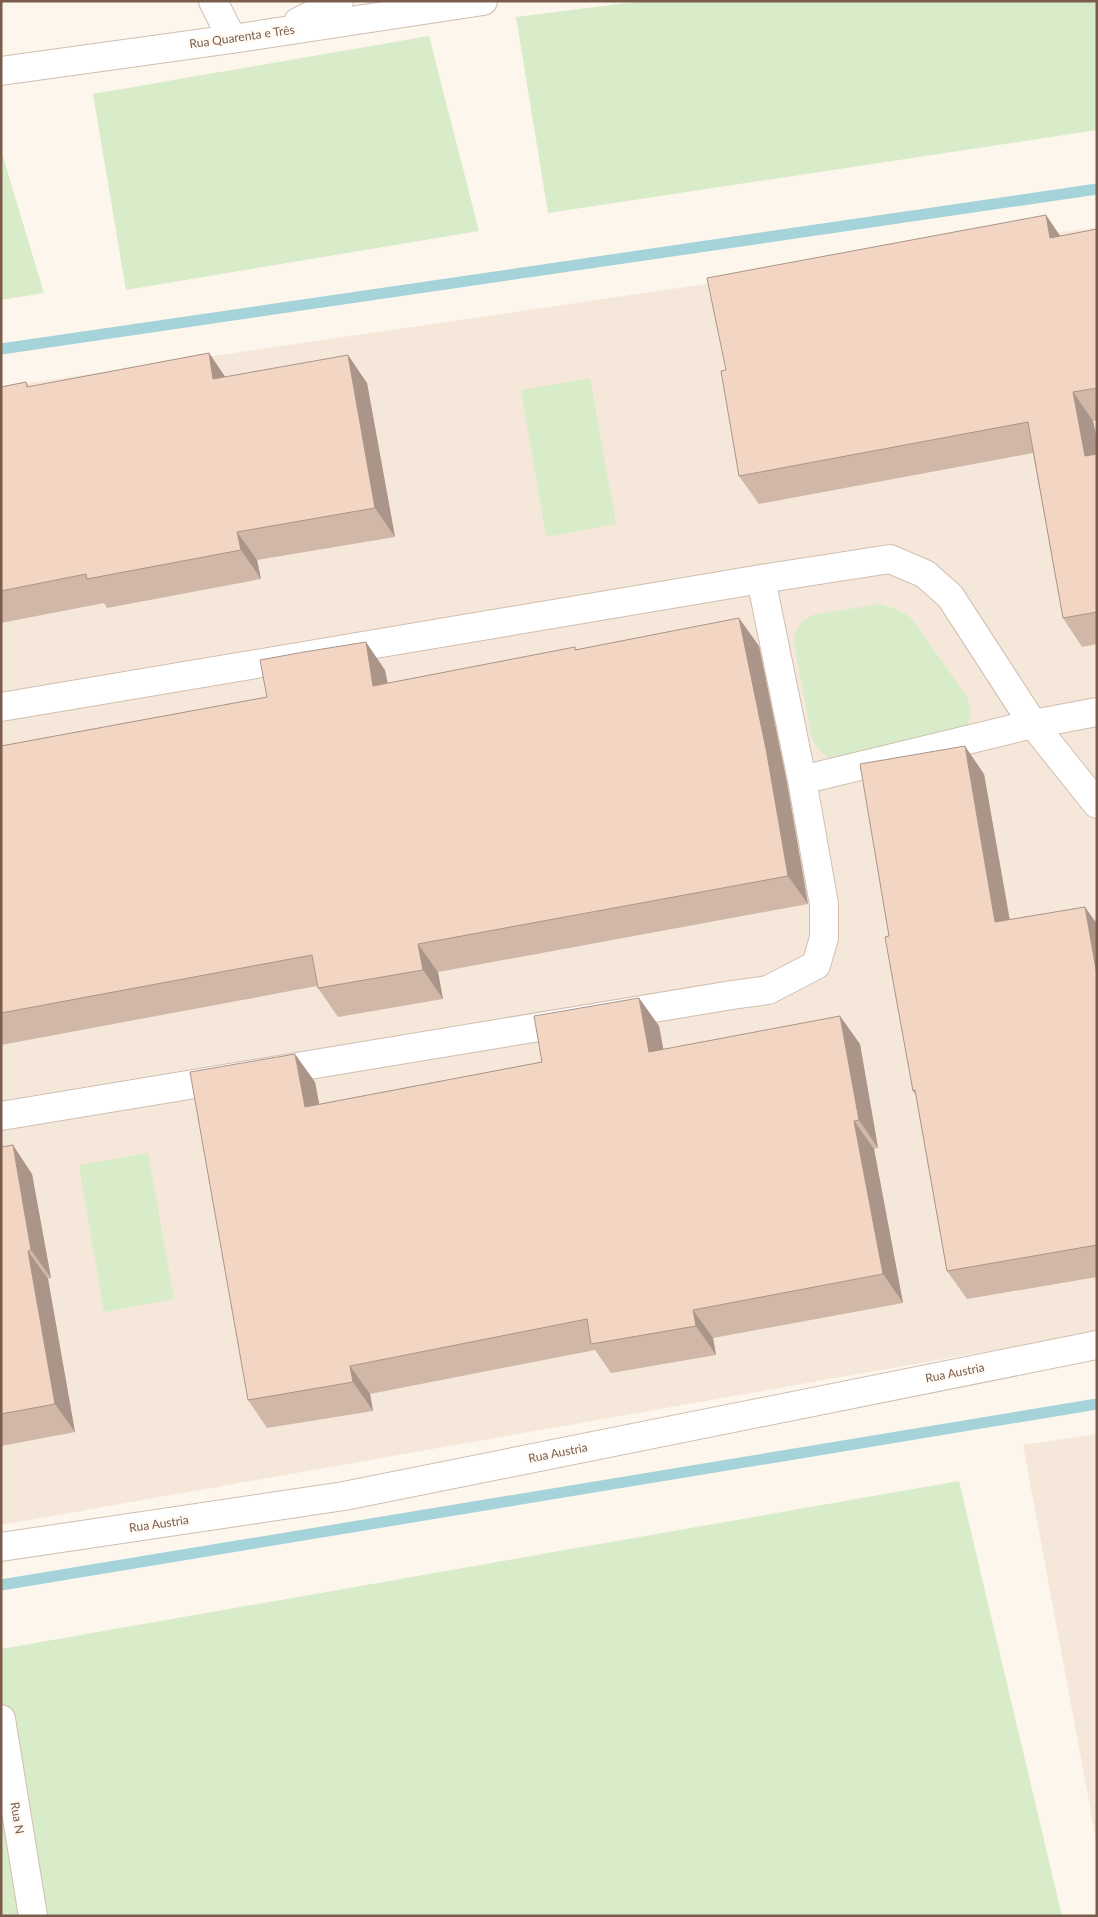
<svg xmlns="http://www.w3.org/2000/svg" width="1098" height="1917" font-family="Lato,sans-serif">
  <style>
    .residential { fill: #f5e8da }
    .green { fill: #d8ecc9 }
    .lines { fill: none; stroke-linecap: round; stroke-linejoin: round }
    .stream { stroke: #a5d3da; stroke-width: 11 }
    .minor-casing { stroke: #d1beb0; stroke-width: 30 }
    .minor { stroke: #fff; stroke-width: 28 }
    .wall { fill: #d1b7a8 }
    .shaded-wall { fill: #aa9588 }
    .building { fill: #f3d5c3; stroke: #aa9588 }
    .labels { text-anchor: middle; stroke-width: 4.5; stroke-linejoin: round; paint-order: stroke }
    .street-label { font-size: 12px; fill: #7a5c4d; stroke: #fffaf3 }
  </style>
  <rect width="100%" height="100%" fill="#fdf6ec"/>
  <!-- residential -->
  <path class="residential" d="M 1097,227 L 1097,1332 L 1,1525 L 1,387 Z
    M 1097,1434 L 1097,1845 L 1023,1445 Z"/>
  <!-- green -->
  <path class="green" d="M 642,1 L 1097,1 L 1097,130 L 548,213 L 516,17 Z
    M 429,36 L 479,231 L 126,290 L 93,94 Z
    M 1,150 L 44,293 L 1,300 Z
    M 590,378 L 616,524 L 546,537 L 521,390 Z
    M 880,604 L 896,609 L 910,617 L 920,630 L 967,697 C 972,710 971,719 965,730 L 831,759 C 820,752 815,746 811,734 L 794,643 C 795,628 800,622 813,615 Z
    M 148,1153 L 174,1299 L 104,1312 L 79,1165 Z
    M 959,1481 L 1062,1916 L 1,1916 L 1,1649 Z"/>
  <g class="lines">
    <!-- stream -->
    <path class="stream" d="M 1,349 L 1097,189
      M 1,1585 L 1097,1404"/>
    <!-- minor casing -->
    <g class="minor-casing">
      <path id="minor" d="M 213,1 L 232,39
        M 298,22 L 339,1
        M 1,71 L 232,39 L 483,1
        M 1,707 L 761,579 L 890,559 L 925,574 L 950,596 L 1033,724 L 1097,804
        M 802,780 L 1033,724 L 1097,712
        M 1,1116 L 732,995 L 768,990 L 816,965 L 824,938 L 824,904 L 802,780 L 761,579
        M 1,1547 L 344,1496 L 1097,1345
        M 1,1719 L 33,1916"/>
    </g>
    <!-- minor -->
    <use href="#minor" class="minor"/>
  </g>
  <!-- wall -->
  <path class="wall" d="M 1097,229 L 1097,420 L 1093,421 L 1097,440 L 1097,644 L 1082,647 L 1063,618 L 1033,453 L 759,504 L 739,476 L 726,370 L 1060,236 Z
    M 209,353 L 225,377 L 367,383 L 395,537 L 257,560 L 261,579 L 107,608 L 104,603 L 1,623 L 1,387 L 26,382 L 29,387 Z
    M 759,646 L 787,783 L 808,904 L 438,972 L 443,999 L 338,1017 L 318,988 L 317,986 L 1,1045 L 1,746 L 267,697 L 385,670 L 388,683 L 577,649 Z
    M 984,774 L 1010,920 L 1097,924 L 1097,1277 L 967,1299 L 947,1271 L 916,1095 L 913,1091 L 889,936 Z
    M 639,998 L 659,1026 L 663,1049 L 860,1044 L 878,1148 L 874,1149 L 903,1303 L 713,1338 L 716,1355 L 611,1373 L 595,1350 L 370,1394 L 373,1411 L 267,1428 L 248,1400 L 315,1082 L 319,1104 L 542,1062 Z
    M 1,1147 L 32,1174 L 51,1278 L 48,1279 L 75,1432 L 1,1446 Z"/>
  <!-- shaded-wall -->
  <path class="shaded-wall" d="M 1046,215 L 1065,243 L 1050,238 Z
    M 209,353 L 228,381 L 213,379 Z
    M 348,355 L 367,383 L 395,537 L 375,508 Z
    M 1073,392 L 1093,421 L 1097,440 L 1097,472 L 1085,456 Z
    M 237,532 L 257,560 L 261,579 L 241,550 Z
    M 739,618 L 759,646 L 787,783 L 808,904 L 788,876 Z
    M 366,642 L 385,670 L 393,714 L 373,686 Z
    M 965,746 L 984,774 L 1015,951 L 995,922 Z
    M 1085,907 L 1097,924 L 1097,975 Z
    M 418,944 L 438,972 L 443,999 L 423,970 Z
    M 639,998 L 659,1026 L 669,1080 L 649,1052 Z
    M 840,1016 L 860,1044 L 878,1148 L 859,1120 Z
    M 295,1054 L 315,1082 L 325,1135 L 305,1107 Z
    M 854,1121 L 874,1149 L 903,1303 L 883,1274 Z
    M 13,1145 L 32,1174 L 51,1278 L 31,1250 Z
    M 28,1251 L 48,1279 L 75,1432 L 55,1404 Z
    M 693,1310 L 713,1338 L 716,1355 L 696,1326 Z
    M 350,1366 L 370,1394 L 373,1411 L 353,1382 Z"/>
  <!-- building -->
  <path class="building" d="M 1046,215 L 1050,238 L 1097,229 L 1097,388 L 1073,392 L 1085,456 L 1097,454 L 1097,612 L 1063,618 L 1028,422 L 739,476 L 721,371 L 726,370 L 707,278 Z
    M 209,353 L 213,379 L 348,355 L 375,508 L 237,532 L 241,550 L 87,579 L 86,574 L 1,591 L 1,387 L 26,382 L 27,387 Z
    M 739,618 L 767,754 L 788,876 L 418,944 L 423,970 L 318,988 L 312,955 L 1,1013 L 1,746 L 267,697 L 260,660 L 304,652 L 366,642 L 373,686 L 575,647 L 575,650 Z
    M 965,746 L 995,922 L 1085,907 L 1097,975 L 1097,1245 L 947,1271 L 915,1090 L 913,1091 L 885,937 L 889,936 L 860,764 Z
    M 639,998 L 649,1052 L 840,1016 L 859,1120 L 854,1121 L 883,1274 L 693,1310 L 696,1326 L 591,1344 L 587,1319 L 350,1366 L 353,1382 L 248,1400 L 190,1072 L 295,1054 L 305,1107 L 542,1062 L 534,1016 Z
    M 13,1145 L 31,1250 L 28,1251 L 55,1404 L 1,1414 L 1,1147 Z"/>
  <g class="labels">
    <!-- street labels -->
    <g class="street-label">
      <text transform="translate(242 37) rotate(-8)" y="4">Rua Quarenta e Três</text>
      <text transform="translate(955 1373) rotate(-11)" y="4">Rua Austria</text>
      <text transform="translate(558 1453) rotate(-11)" y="4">Rua Austria</text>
      <text transform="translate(159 1524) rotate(-8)" y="4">Rua Austria</text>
      <text transform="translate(17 1818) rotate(81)" y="4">Rua N</text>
    </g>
  </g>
  <!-- border -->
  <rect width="1098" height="1917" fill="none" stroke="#7a5c4d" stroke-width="5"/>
</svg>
